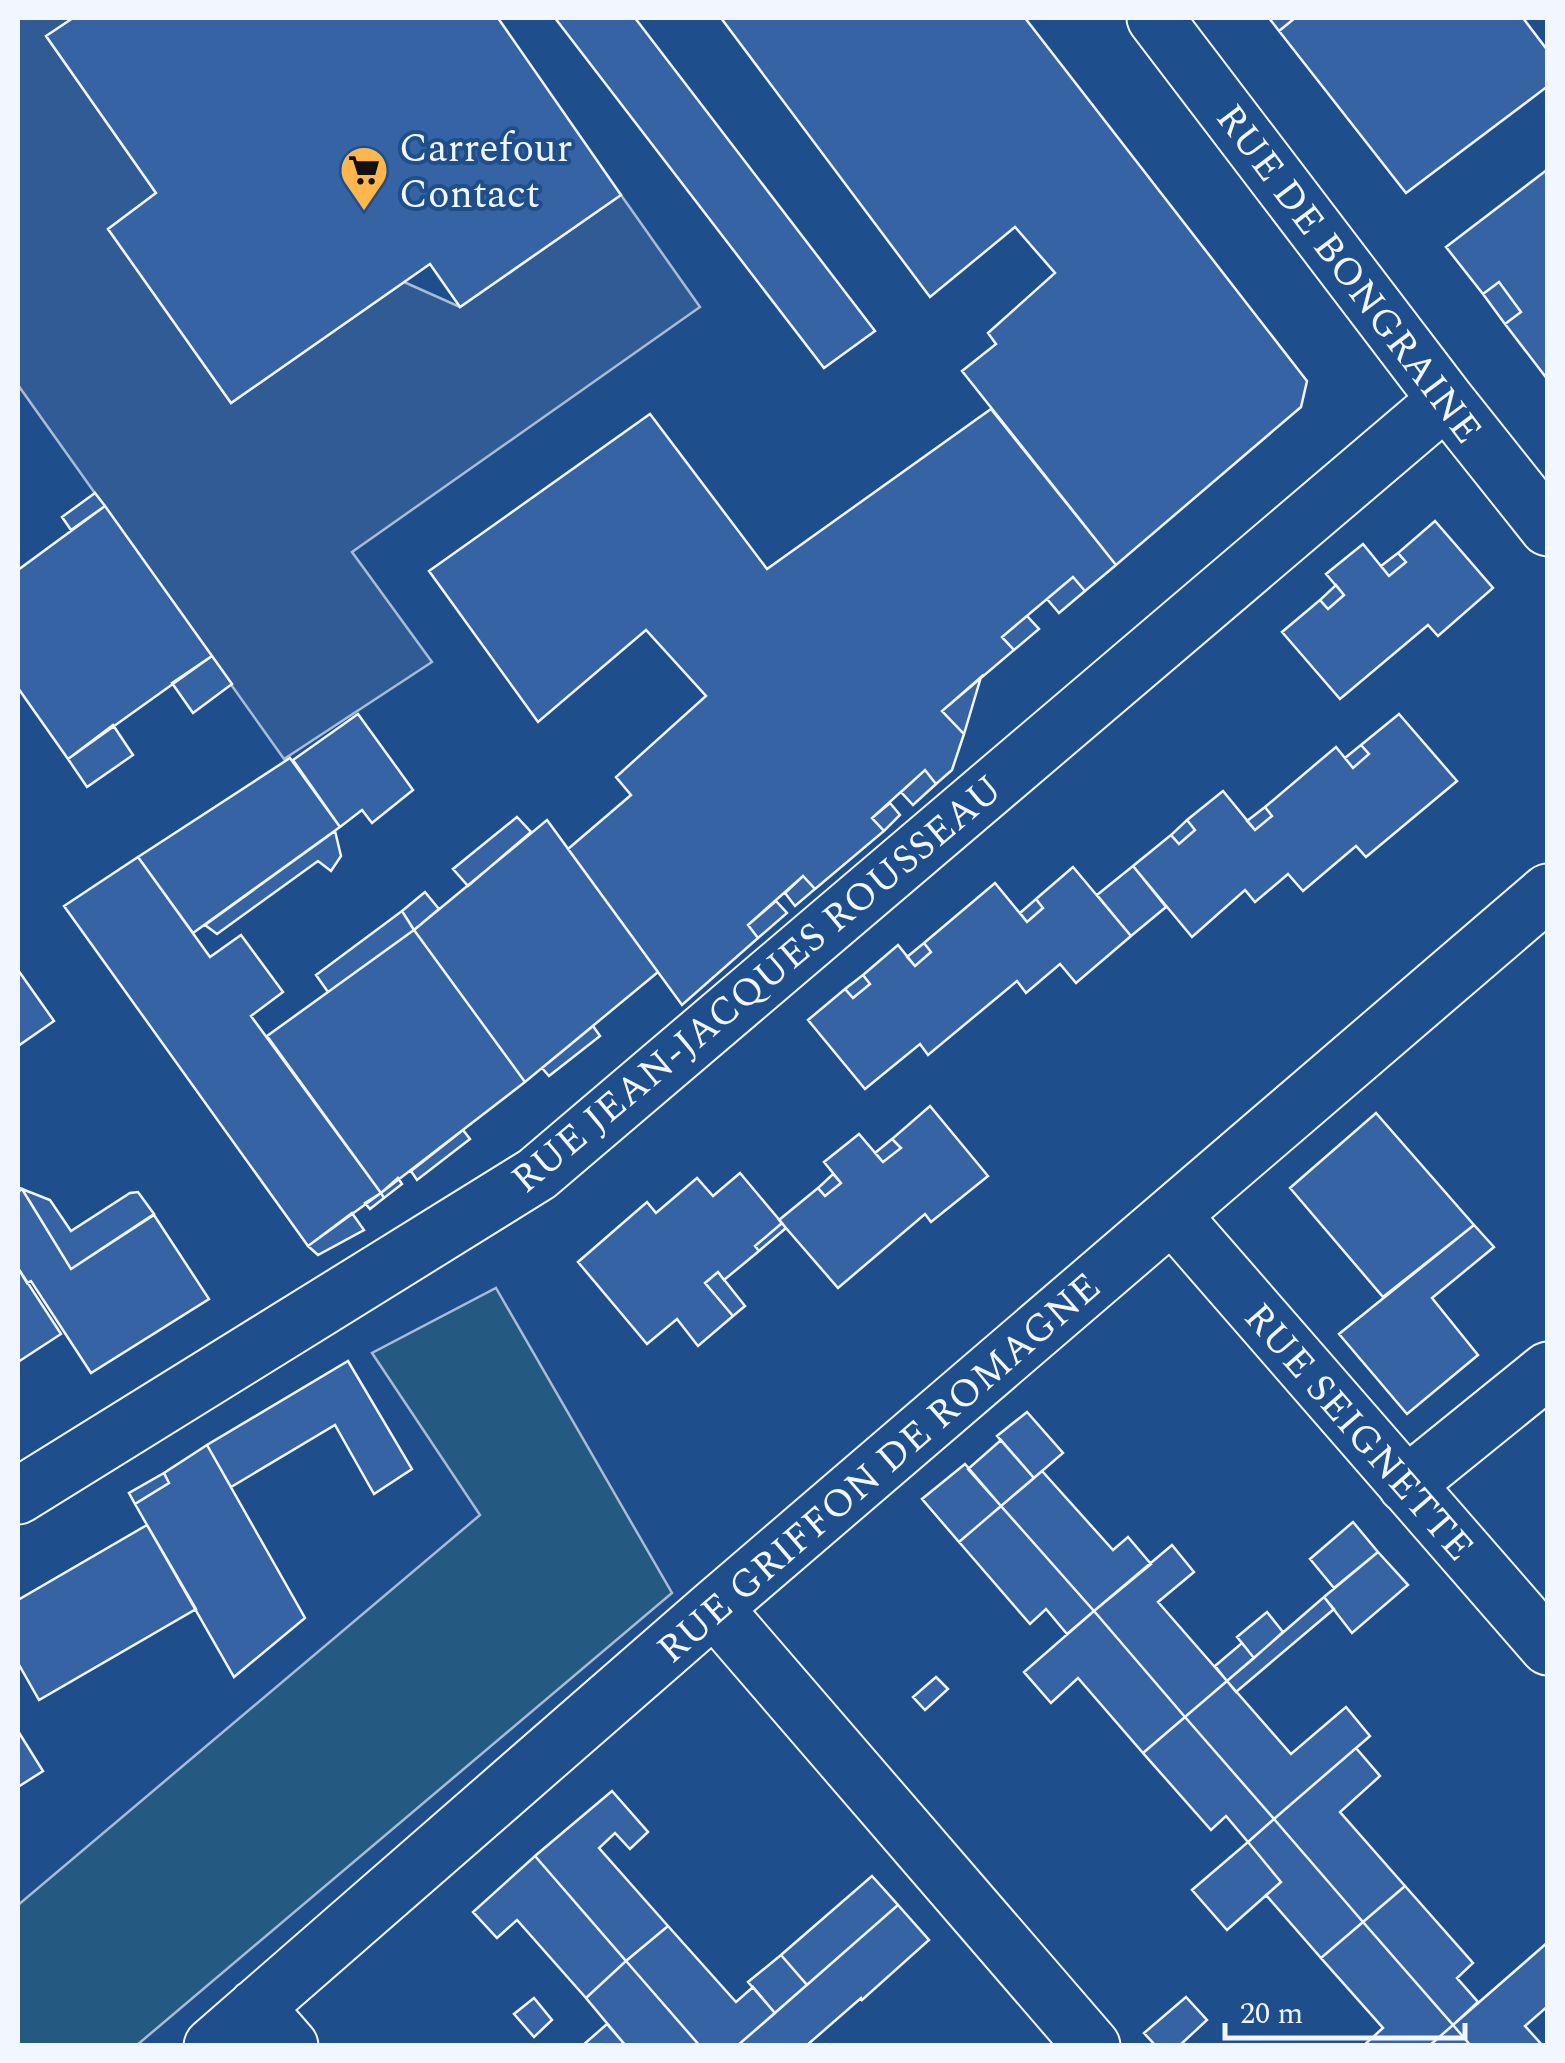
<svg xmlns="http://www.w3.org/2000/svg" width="1565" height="2063" font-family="Spectral,serif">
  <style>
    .green { fill: #245a82; stroke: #a8bbd7; stroke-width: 2.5 }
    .parking { fill: #305b95; stroke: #a8bbd7; stroke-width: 2.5 }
    .building { fill: #3563a3; stroke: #f2f6ff; stroke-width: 2.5 }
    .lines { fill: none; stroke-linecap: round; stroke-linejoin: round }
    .minor-casing { stroke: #f2f6ff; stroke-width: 59 }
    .minor { stroke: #1f4e8c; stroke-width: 55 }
    .labels { text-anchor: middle; stroke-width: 8; stroke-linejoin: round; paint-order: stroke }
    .poi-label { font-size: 40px; fill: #f2f6ff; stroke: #1f4e8c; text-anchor: start }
    .street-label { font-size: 40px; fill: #f2f6ff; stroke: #1f4e8c }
  </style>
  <rect width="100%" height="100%" fill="#1f4e8c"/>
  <!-- green -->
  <path class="green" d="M 496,1288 L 672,1593 L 137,2045 L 18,2045 L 18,1905 L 480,1515 L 372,1353 Z"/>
  <!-- parking -->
  <path class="parking" d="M 18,18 L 73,18 L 47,37 L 156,193 L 108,229 L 231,403 L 404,282 L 460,307 L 621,195 L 700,307 L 352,552 L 432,662 L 284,759 L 18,385 Z"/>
  <!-- building -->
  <path class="building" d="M 73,18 L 498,18 L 621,195 L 460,307 L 430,264 L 231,403 L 108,229 L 156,193 L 46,36 Z
    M 555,18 L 635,18 L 875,331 L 824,368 Z
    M 721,18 L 1025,18 L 1307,381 L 1301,407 L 1116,565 L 962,371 L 996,344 L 988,333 L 1055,273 L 1015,227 L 930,297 Z
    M 1269,18 L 1295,18 L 1279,31 Z
    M 1295,18 L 1523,18 L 1548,51 L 1548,86 L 1406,193 L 1279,31 Z
    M 1548,169 L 1548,380 L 1505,324 L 1521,312 L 1499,282 L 1483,294 L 1446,247 Z
    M 1499,282 L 1521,312 L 1505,324 L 1483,294 Z
    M 991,409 L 1116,565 L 1085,591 L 1073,577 L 1002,637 L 1014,650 L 942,711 L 964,734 L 952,770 L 936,784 L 925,770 L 872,818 L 884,831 L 815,889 L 803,876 L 748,925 L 758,938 L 682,1005 L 568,849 L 631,795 L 616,777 L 706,696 L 646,630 L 538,722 L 429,571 L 650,414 L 767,569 Z
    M 95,493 L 105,506 L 71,530 L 62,517 Z
    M 105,506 L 212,656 L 68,759 L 18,688 L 18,570 Z
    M 1435,521 L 1493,588 L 1438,636 L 1428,625 L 1340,699 L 1282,632 L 1320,600 L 1328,609 L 1344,595 L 1326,574 L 1363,544 L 1389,576 L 1406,562 L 1398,553 Z
    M 1398,553 L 1406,562 L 1389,576 L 1381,566 Z
    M 1073,577 L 1085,591 L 1059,613 L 1047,599 Z
    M 1336,585 L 1344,595 L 1328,609 L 1320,600 Z
    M 1027,616 L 1039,629 L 1014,650 L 1002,637 Z
    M 212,656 L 232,684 L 193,713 L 172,683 Z
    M 981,677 L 964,734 L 942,711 Z
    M 358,714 L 413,790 L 372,823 L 362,810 L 340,827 L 293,760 Z
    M 1399,714 L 1457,781 L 1366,857 L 1356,846 L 1303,891 L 1288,874 L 1255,902 L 1245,890 L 1192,937 L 1133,866 L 1171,835 L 1179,844 L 1195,830 L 1187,820 L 1223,791 L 1255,830 L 1272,816 L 1265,807 L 1336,747 L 1353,768 L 1369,754 L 1361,745 Z
    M 113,725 L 133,755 L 87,787 L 68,759 Z
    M 1361,745 L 1369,754 L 1353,768 L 1345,758 Z
    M 290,758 L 340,827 L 193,933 L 138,857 Z
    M 925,770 L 936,784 L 913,805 L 901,792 Z
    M 890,803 L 900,815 L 884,831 L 872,818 Z
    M 1265,807 L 1272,816 L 1255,830 L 1247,821 Z
    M 517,817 L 531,832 L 468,886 L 453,869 Z
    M 547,820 L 658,972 L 525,1082 L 414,930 Z
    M 1187,820 L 1195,830 L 1179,844 L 1171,835 Z
    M 335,831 L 341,856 L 331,871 L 318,861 L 217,934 L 205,925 Z
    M 138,857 L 210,957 L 241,935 L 283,992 L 251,1016 L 381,1193 L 308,1246 L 64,906 Z
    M 1133,866 L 1166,907 L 1131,936 L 1097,895 Z
    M 1073,867 L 1131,936 L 1076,983 L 1060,964 L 1026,993 L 1017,981 L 928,1055 L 920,1044 L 865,1089 L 808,1020 L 845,989 L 853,998 L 870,984 L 863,975 L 898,945 L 915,966 L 931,952 L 924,943 L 995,883 L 1027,922 L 1043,908 L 1036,899 Z
    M 803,876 L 815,889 L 795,906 L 785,893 Z
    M 425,892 L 439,909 L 414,930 L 402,911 Z
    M 1036,899 L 1043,908 L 1027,922 L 1020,913 Z
    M 776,901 L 787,913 L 758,938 L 748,925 Z
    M 402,911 L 414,930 L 328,992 L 316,975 Z
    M 414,930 L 525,1082 L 381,1193 L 267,1036 Z
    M 924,943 L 931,952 L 915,966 L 907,957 Z
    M 18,970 L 54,1021 L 18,1046 Z
    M 863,975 L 870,984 L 853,998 L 845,989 Z
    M 593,1026 L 600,1036 L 549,1076 L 542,1068 Z
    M 930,1106 L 988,1176 L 931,1222 L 925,1214 L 838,1288 L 779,1220 L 818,1188 L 825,1196 L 841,1183 L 824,1162 L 859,1134 L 883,1162 L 901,1148 L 892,1139 Z
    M 1376,1113 L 1474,1225 L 1383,1297 L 1290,1188 Z
    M 463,1130 L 470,1139 L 417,1180 L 411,1171 Z
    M 892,1139 L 901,1148 L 883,1162 L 875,1153 Z
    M 740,1173 L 782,1223 L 755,1246 L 759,1251 L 724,1280 L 718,1272 L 705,1283 L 733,1316 L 698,1346 L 677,1319 L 647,1344 L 578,1262 L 647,1202 L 656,1213 L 697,1178 L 713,1196 Z
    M 833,1174 L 841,1183 L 825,1196 L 818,1188 Z
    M 398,1178 L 402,1184 L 384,1198 L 381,1193 Z
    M 22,1189 L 71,1269 L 154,1215 L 209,1299 L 91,1373 L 31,1281 L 27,1283 L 18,1268 L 18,1192 Z
    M 22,1189 L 50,1200 L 71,1231 L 130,1193 L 138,1192 L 154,1214 L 71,1269 Z
    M 381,1193 L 384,1198 L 370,1209 L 365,1203 Z
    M 352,1213 L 364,1230 L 318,1255 L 308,1246 Z
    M 782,1223 L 786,1228 L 759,1251 L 755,1246 Z
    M 1474,1225 L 1494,1247 L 1432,1298 L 1478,1355 L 1407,1414 L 1339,1334 Z
    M 18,1268 L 61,1334 L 18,1362 Z
    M 718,1272 L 745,1306 L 733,1316 L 705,1283 Z
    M 348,1361 L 412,1469 L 374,1494 L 335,1425 L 231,1487 L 207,1445 Z
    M 1027,1412 L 1063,1453 L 1034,1478 L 997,1436 Z
    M 1001,1440 L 1034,1478 L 1001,1506 L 968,1469 Z
    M 207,1445 L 305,1618 L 234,1677 L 135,1504 L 169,1483 L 164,1473 Z
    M 965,1464 L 1001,1506 L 959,1542 L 922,1499 Z
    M 1042,1471 L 1113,1550 L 1128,1537 L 1151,1564 L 1094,1611 L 1001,1506 Z
    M 164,1473 L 169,1483 L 135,1504 L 129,1493 Z
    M 1001,1506 L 1094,1611 L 1067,1634 L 1046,1609 L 1030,1624 L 959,1542 Z
    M 1353,1522 L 1378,1552 L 1334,1588 L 1310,1559 Z
    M 147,1525 L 196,1609 L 39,1700 L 18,1663 L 18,1600 Z
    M 1172,1545 L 1194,1572 L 1158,1602 L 1227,1681 L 1185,1717 L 1094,1611 Z
    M 1378,1552 L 1408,1585 L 1352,1633 L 1324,1597 Z
    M 1324,1597 L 1334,1609 L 1236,1692 L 1227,1681 Z
    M 1094,1611 L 1185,1717 L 1143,1753 L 1078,1678 L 1051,1703 L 1024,1672 Z
    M 1267,1612 L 1283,1632 L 1254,1658 L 1237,1637 Z
    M 1242,1643 L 1254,1658 L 1227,1681 L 1215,1666 Z
    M 936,1677 L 948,1689 L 925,1710 L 913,1697 Z
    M 1227,1681 L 1291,1754 L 1346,1707 L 1370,1736 L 1274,1819 L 1185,1717 Z
    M 1185,1717 L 1274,1819 L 1248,1842 L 1226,1816 L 1211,1830 L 1143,1753 Z
    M 18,1731 L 43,1771 L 18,1787 Z
    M 1356,1748 L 1380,1776 L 1340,1812 L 1405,1886 L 1363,1922 L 1274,1819 Z
    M 612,1791 L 648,1832 L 630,1849 L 615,1833 L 599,1848 L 668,1926 L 626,1961 L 535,1856 Z
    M 1274,1819 L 1363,1922 L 1321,1958 L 1266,1895 L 1281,1882 L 1248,1842 Z
    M 1248,1842 L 1281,1882 L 1227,1930 L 1192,1890 Z
    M 535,1856 L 626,1961 L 586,1998 L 517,1920 L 497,1938 L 473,1912 Z
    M 872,1876 L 898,1905 L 807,1985 L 781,1955 Z
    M 1405,1886 L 1473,1963 L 1457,1978 L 1478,2002 L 1453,2025 L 1363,1922 Z
    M 898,1905 L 929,1940 L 862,2000 L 861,1998 L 806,2046 L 737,2046 Z
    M 1363,1922 L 1453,2025 L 1429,2046 L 1363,2046 L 1383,2028 L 1321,1958 Z
    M 668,1926 L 736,2002 L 753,1987 L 775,2013 L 737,2046 L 700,2046 L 626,1961 Z
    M 1548,1942 L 1548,2006 L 1525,2026 L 1543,2046 L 1471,2046 L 1453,2025 Z
    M 781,1955 L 807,1985 L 775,2013 L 748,1982 Z
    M 626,1961 L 700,2046 L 626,2046 L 586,1998 Z
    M 1186,1997 L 1207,2020 L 1179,2046 L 1156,2046 L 1144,2033 Z
    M 534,1998 L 552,2020 L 534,2037 L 514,2014 Z
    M 607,2024 L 626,2046 L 582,2046 Z
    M 1453,2025 L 1471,2046 L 1429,2046 Z"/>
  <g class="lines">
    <!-- minor casing -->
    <g class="minor-casing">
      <path id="minor" d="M 1155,18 L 1446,400 L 1548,528
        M 1172,1215 L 1548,1647
        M 1406,1485 L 1548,1370
        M 18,1496 L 537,1174 L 1446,400
        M 714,1608 L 1092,2046
        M 256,2007 L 290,2046
        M 212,2046 L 714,1608 L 1548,892"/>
    </g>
    <!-- minor -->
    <use href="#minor" class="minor"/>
  </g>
  <!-- icons -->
  <defs>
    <g id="supermarket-pin" transform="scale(2.5)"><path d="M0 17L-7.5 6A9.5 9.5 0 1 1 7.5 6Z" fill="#ffb74d" stroke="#1f4e8c"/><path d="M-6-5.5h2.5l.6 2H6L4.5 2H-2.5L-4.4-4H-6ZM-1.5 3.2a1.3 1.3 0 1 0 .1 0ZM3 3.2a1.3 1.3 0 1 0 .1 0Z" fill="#111"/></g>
  </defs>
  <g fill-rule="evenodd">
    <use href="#supermarket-pin" x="364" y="170"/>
  </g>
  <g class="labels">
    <!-- poi labels -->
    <g class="poi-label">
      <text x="399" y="161">Carrefour<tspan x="399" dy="46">Contact</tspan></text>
    </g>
    <!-- street labels -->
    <g class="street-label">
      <text transform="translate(1350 273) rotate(53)" y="14">RUE DE BONGRAINE</text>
      <text transform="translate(756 983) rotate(-40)" y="14">RUE JEAN-JACQUES ROUSSEAU</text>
      <text transform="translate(1360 1431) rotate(49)" y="14">RUE SEIGNETTE</text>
      <text transform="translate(878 1467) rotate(-41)" y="14">RUE GRIFFON DE ROMAGNE</text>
    </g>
  </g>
  <!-- border -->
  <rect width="1565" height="2063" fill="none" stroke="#f2f6ff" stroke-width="40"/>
  <!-- scale -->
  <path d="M1225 2023v15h240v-15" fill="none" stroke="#f2f6ff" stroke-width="5"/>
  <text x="1240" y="2023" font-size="30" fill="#f2f6ff" stroke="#1f4e8c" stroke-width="8" paint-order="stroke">20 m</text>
</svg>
